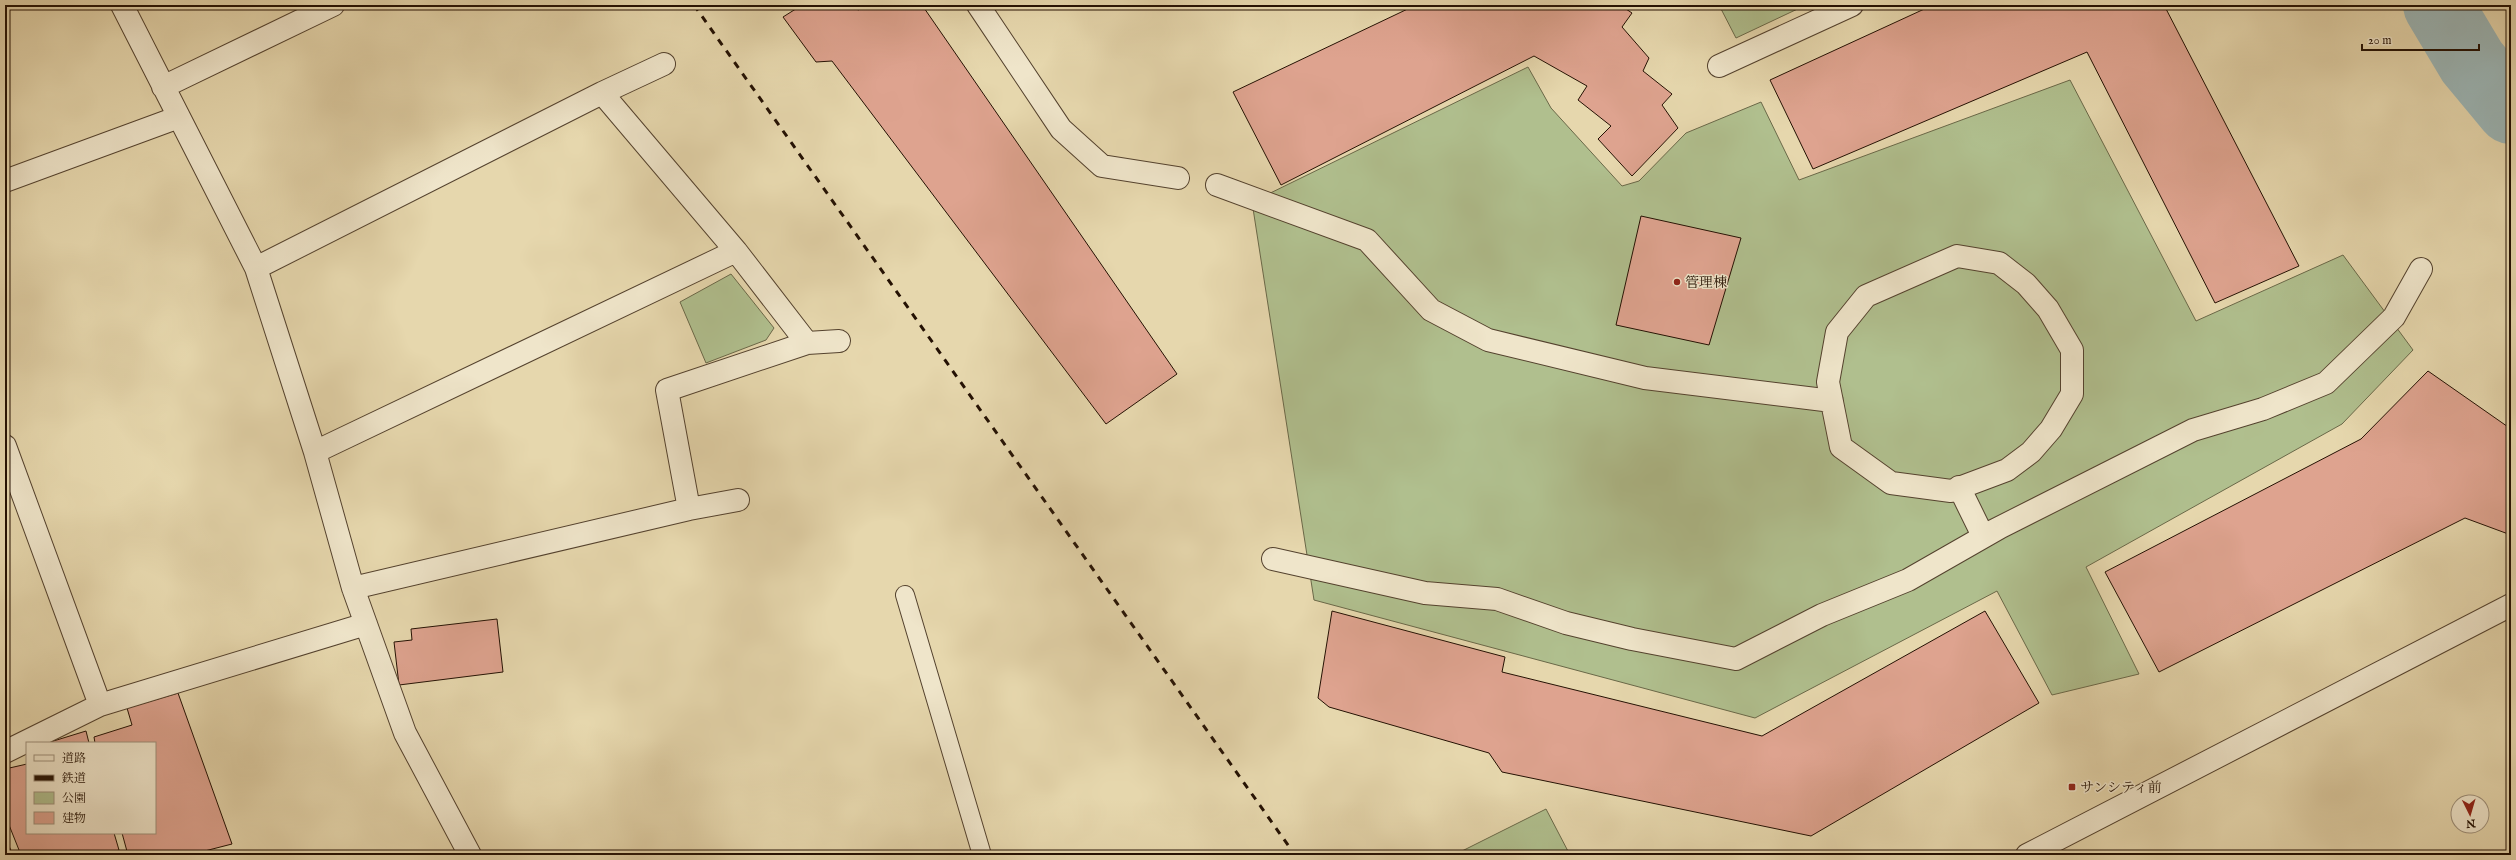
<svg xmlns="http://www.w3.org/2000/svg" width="2516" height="860" font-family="'IM FELL English','Noto Serif JP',serif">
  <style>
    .green { fill: #b0bf8e; stroke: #6a6848 }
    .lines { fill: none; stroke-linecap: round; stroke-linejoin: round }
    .river { stroke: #9cb6b6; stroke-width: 70 }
    .building { fill: #dea38f; stroke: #241103 }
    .service-casing { stroke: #54422e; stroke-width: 20 }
    .pedestrian-casing { stroke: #54422e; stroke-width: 24 }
    .minor-casing { stroke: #54422e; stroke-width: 24 }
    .tertiary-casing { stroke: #54422e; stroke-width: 24 }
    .service { stroke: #efe5ca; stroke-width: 18 }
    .pedestrian { stroke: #efe5ca; stroke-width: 22 }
    .minor { stroke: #efe5ca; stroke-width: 22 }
    .tertiary { stroke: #efe5ca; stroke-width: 22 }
    .rail { stroke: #241103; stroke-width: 3; stroke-dasharray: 7 7; stroke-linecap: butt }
    .poi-dot { fill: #8f2418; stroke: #efe5ca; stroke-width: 1.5 }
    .labels { text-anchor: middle; stroke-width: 3; stroke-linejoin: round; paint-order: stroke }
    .poi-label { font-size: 14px; fill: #241103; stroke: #efe5ca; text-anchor: start }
  </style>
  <rect width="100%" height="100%" fill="#e6d7ad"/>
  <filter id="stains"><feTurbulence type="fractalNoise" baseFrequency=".005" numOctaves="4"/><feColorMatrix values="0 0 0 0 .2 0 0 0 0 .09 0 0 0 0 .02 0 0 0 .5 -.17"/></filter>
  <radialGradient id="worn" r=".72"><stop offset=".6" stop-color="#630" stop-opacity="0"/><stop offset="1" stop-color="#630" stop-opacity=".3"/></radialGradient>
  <!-- green -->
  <path class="green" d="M 1719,5 L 1806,5 L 1736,38 Z
    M 1528,67 L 1551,108 L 1622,186 L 1639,181 L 1686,133 L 1761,102 L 1799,180 L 2070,80 L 2196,321 L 2343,255 L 2413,350 L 2342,424 L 2086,567 L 2139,674 L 2052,695 L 1997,591 L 1755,718 L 1314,600 L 1252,202 Z
    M 731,274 L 774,328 L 766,340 L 706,363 L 680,302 Z
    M 1546,809 L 1570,855 L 1454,855 Z"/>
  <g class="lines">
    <!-- river -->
    <path class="river" d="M 2438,5 L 2472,62 L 2511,109"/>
  </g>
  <!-- building -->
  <path class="building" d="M 802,5 L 852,5 L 858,10 L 870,5 L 922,5 L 1177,374 L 1106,424 L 832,61 L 816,62 L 783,17 Z
    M 1416,5 L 1620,5 L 1632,13 L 1622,27 L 1649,58 L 1643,71 L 1672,94 L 1662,105 L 1678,128 L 1632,176 L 1598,139 L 1611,126 L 1578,100 L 1587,86 L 1534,56 L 1281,185 L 1233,92 Z
    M 1933,5 L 2164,5 L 2299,266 L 2215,303 L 2087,52 L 1813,169 L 1770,80 Z
    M 1641,216 L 1741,238 L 1709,345 L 1616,325 Z
    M 2428,371 L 2511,429 L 2511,535 L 2465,518 L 2159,672 L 2105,572 L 2361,439 Z
    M 1332,611 L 1505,657 L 1502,672 L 1762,736 L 1985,611 L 2039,703 L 1811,836 L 1502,772 L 1489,753 L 1329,707 L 1318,698 Z
    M 497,619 L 503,672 L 399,685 L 394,642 L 412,640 L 411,629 Z
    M 178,693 L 232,844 L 189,855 L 128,855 L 122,833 L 155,833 L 155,743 L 95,743 L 94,737 L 132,725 L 127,708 Z
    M 86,731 L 89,743 L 47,743 Z
    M 27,764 L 27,833 L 114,833 L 119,850 L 102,855 L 21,855 L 5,815 L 5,769 Z
    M 9,846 L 13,855 L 5,855 L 5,848 Z"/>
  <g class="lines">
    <!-- service casing -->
    <g class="service-casing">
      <path id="service" d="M 905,595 L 982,855"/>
    </g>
    <!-- pedestrian casing -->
    <g class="pedestrian-casing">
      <path id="pedestrian" d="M 978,5 L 1061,129 L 1102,166 L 1178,178
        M 1719,66 L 1852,5
        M 1217,185 L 1367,240 L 1431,310 L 1488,340 L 1645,378 L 1832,401
        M 1957,256 L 1999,263 L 2026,284 L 2048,309 L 2072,350 L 2072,394 L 2051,429 L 2031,452 L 2007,470 L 1951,491 L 1891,483 L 1841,447 L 1828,382 L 1837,332 L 1866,296 Z
        M 1959,487 L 1983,536 L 2193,430 L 2263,409 L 2326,383 L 2394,317 L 2421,269
        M 1273,559 L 1425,593 L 1497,599 L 1566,623 L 1632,639 L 1736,659 L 1822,615 L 1908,580 L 1999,528"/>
    </g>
    <!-- minor casing -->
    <g class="minor-casing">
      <path id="minor" d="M 122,5 L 256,268 L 315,452 L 353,588 L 405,733 L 470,855
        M 163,87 L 333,5
        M 602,93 L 736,251 L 807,343
        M 5,181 L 179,117
        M 256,268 L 602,93 L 664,64
        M 5,446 L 100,705
        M 315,452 L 736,251
        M 689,509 L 667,390 L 807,343 L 839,341
        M 353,588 L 689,509 L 738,500
        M 5,752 L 100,705 L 366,624"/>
    </g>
    <!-- tertiary casing -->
    <g class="tertiary-casing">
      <path id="tertiary" d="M 2027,855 L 2511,605"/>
    </g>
    <!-- service -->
    <use href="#service" class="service"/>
    <!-- pedestrian -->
    <use href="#pedestrian" class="pedestrian"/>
    <!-- minor -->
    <use href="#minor" class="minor"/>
    <!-- tertiary -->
    <use href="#tertiary" class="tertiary"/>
    <!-- rail -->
    <path class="rail" d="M 694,5 L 1295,855"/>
  </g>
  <!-- markers -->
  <g class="poi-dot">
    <circle cx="1677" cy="282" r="4"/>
    <rect x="2068" y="783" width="8" height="8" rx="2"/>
  </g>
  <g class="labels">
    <!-- poi labels -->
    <g class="poi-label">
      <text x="1685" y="287">管理棟</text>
      <text x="2080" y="792">サンシティ前</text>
    </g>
  </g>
  <!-- margin -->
  <rect width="2516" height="860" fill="none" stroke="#e6d7ad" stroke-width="20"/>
  <rect x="6" y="6" width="2504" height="848" fill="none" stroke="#241103" stroke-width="2"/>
  <rect x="10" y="10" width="2496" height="840" fill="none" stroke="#241103"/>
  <!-- legend -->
  <rect x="26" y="742" width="130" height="92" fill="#efe5ca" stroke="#9e907a"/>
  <rect x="34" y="755" width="20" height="6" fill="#efe5ca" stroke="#9e907a"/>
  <text x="62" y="762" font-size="12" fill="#241103">道路</text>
  <rect x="34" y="775" width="20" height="6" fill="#241103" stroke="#9e907a"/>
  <text x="62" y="782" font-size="12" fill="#241103">鉄道</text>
  <rect x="34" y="792" width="20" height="12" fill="#b0bf8e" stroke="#9e907a"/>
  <text x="62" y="802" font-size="12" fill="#241103">公園</text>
  <rect x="34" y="812" width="20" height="12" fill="#dea38f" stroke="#9e907a"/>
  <text x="62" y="822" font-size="12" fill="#241103">建物</text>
  <!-- north arrow -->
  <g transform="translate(2470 814) rotate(175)"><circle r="19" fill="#efe5ca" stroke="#9e907a"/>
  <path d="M0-3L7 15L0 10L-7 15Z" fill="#8f2418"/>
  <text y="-6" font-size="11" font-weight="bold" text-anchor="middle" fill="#241103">N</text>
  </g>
  <!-- scale -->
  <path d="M2362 44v6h117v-6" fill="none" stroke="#241103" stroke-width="2"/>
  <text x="2368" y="44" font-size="12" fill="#241103" stroke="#efe5ca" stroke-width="3" paint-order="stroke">20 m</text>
  <rect width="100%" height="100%" filter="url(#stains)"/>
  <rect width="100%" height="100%" fill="url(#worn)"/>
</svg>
